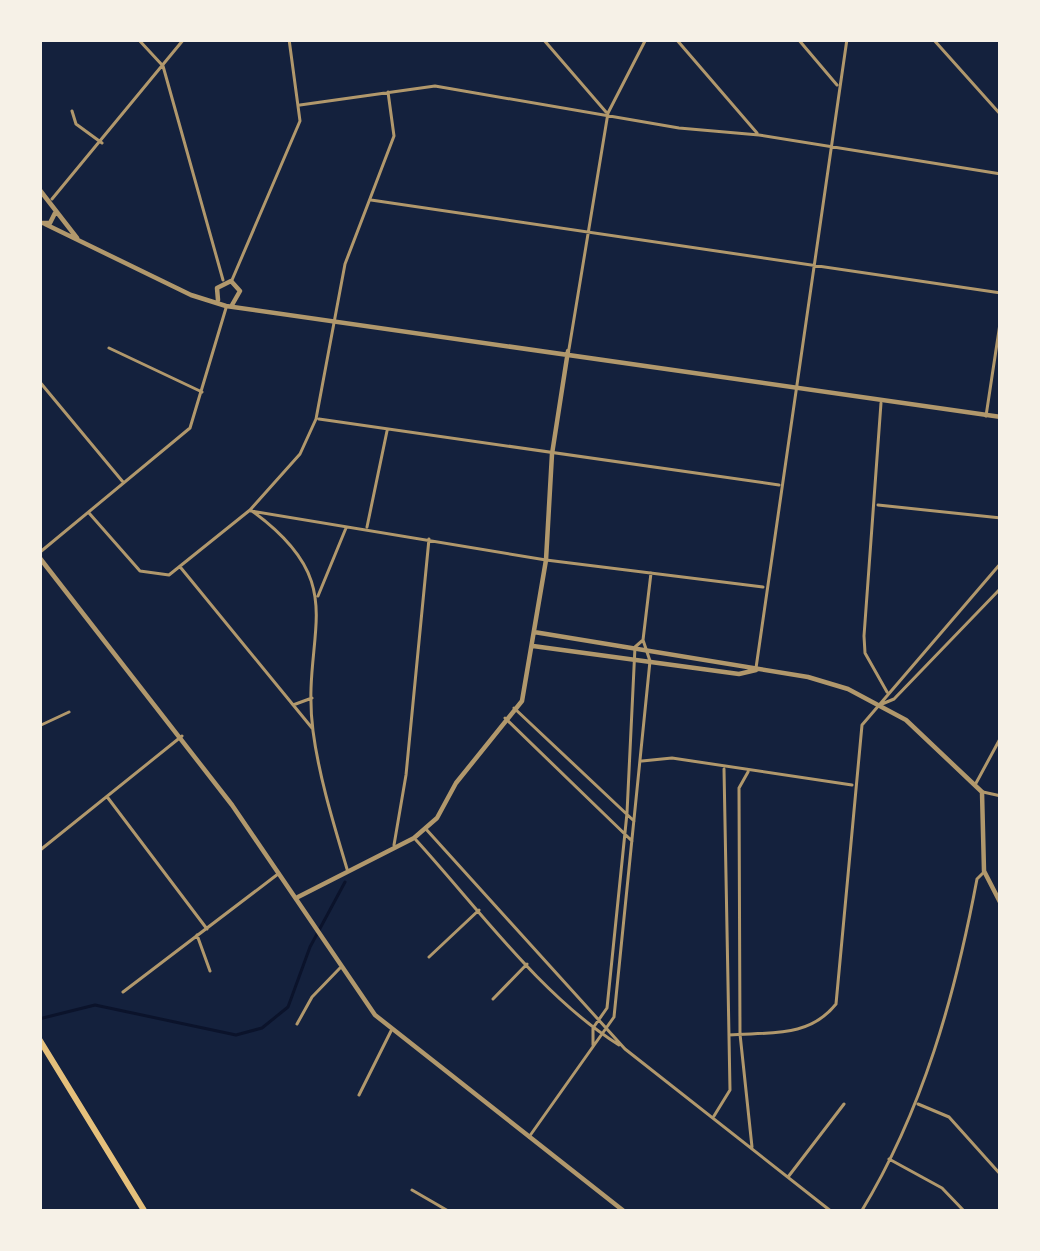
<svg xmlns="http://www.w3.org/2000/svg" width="1040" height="1251" font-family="'Noto Sans',sans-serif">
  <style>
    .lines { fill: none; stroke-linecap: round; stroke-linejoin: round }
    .stream { stroke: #0b132b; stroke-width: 3 }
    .minor { stroke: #b1986c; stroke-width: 3 }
    .tertiary { stroke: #b1986c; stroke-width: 4.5 }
    .trunk { stroke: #e5c07b; stroke-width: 6 }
  </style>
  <rect width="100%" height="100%" fill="#14213d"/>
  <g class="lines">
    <!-- stream -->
    <path class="stream" d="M 39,1019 L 95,1005 L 236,1035 L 262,1028 L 288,1007 L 310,947 L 345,882"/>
    <!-- minor -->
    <path class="minor" d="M 138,39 L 163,66 L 223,280
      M 543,39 L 606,112
      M 676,39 L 757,133
      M 798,39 L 837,85
      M 933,39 L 1001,115
      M 300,105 L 435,86 L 679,128 L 759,135 L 1001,174
      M 72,111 L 76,124 L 102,143
      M 52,199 L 184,39
      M 371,200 L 1001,293
      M 232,280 L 300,121 L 289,39
      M 109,348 L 202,392
      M 569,349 L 608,113 L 646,39
      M 39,381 L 123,482
      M 881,403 L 864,636 L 865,653 L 887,692
      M 986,416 L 1001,317
      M 319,419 L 779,485
      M 878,505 L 1001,518
      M 251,511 L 546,560 L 763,587
      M 252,511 C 355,586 300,632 313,731 C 319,777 334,825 347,869
      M 89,513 L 140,571 L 169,575 L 250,510 L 300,454 L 316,419 L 345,264 L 394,136 L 388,92
      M 367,527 L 387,431
      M 39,553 L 190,428 L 226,308
      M 181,568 L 312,728
      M 318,596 L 346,528
      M 756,668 L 847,39
      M 882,704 L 894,699 L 1001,588
      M 293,705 L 312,698
      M 514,708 L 634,821
      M 505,718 L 632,841
      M 39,726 L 69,712
      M 642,761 L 672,758 L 852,785
      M 748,772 L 739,788 L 740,1034 L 752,1147
      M 975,785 L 1001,737
      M 983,792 L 1001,796
      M 108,798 L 207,929
      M 425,828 L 625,1049 L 832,1212
      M 416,840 C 478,908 541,996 619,1045
      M 394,845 L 406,775 L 429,539
      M 39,851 L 182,736
      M 197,935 L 210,971
      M 429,957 L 479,910
      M 123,992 L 278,874
      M 493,999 L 527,964
      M 297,1024 L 312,997 L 340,968
      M 729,1035 C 770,1032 809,1038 836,1004 L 862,725 L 1001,563
      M 593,1045 L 593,1028 L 607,1008 L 627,813 L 635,647 L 643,640 L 651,573
      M 359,1095 L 391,1031
      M 918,1104 L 949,1117 L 1001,1175
      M 714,1116 L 730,1090 L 724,769
      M 529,1137 L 614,1017 L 650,661 L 643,640
      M 889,1159 L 942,1188 L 965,1212
      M 788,1177 L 844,1104
      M 412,1190 L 450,1212
      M 861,1212 C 923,1110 955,996 977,879 L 983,873"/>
    <!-- tertiary -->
    <path class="tertiary" d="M 39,189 L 77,238
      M 39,223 L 50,223 L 55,213
      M 45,224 L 191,295 L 226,306 L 1001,417
      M 218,300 L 217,288 L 231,281 L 240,291 L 232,305
      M 39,557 L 232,805 L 375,1015 L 625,1212
      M 534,632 L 808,677 L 848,689 L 906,720 L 982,792 L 984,871 L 1001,904
      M 533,646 L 739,674 L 756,670
      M 298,897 L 414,838 L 437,818 L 456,783 L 522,701 L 546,560 L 552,454 L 568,351"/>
    <!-- trunk -->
    <path class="trunk" d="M 39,1039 L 145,1212"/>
  </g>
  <!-- border -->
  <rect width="1040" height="1251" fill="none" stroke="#f6f1e7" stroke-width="84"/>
</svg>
